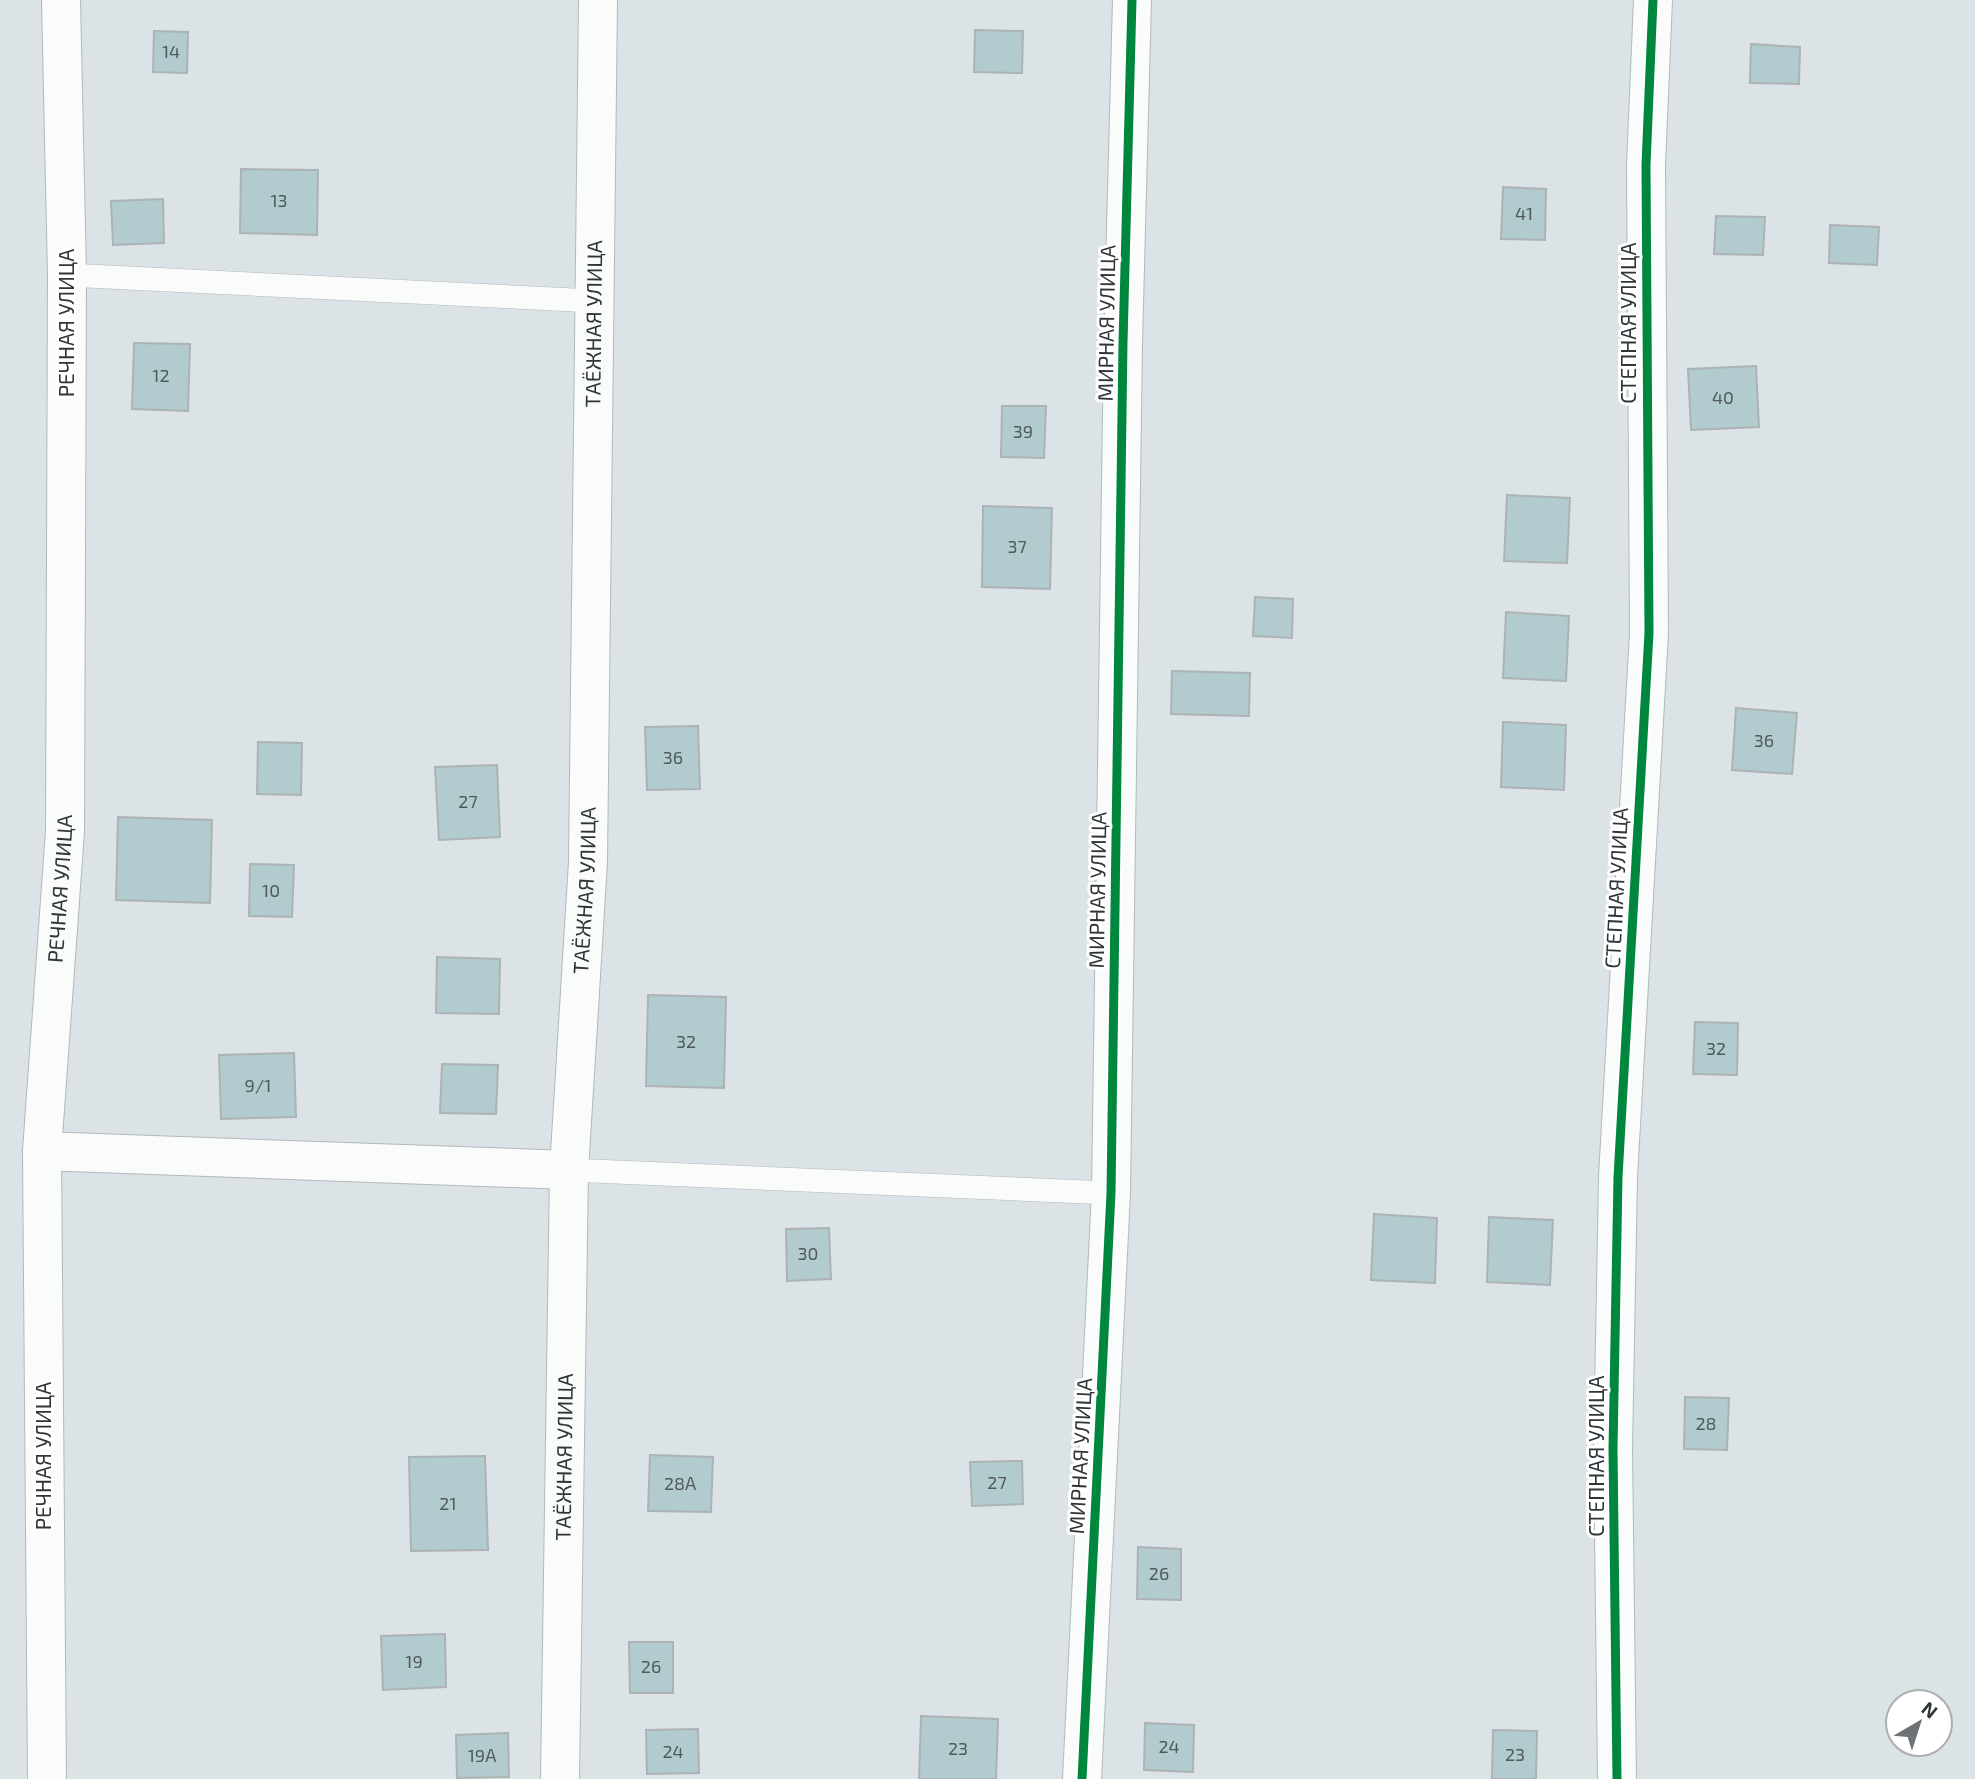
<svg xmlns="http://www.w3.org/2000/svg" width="1975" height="1779" font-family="'Exo 2',sans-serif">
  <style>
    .building { fill: #b2cbce; stroke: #adb2b4; stroke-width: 2 }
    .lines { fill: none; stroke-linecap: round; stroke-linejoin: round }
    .lane-casing { stroke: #b3b8bb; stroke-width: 24 }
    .street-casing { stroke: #b3b8bb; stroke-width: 40 }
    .lane { stroke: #fafbfb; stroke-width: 23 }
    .street { stroke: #fafbfb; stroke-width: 38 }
    .cycleway-casing { stroke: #fff; stroke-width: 13 }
    .cycleway { stroke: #00873e; stroke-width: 9 }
    .labels { text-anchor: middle; stroke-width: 6; stroke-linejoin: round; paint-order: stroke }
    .number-label { font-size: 18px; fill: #505a5e }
    .street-label { font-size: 21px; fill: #303538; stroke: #fff }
  </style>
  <rect width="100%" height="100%" fill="#dce3e7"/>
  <!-- building -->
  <path class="building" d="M 975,30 L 1023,31 L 1022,73 L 974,72 Z
    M 154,31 L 188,32 L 187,73 L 153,72 Z
    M 1751,44 L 1800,47 L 1799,84 L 1750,83 Z
    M 241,169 L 318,170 L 317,235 L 240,233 Z
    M 1503,187 L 1546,189 L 1545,240 L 1501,239 Z
    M 163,199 L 164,243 L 113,245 L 111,201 Z
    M 1716,216 L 1765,217 L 1763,255 L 1714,254 Z
    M 1830,225 L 1879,227 L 1877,265 L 1829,263 Z
    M 134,343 L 190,344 L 188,411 L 132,409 Z
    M 1756,366 L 1759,427 L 1691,430 L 1688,369 Z
    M 1002,406 L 1046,406 L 1044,458 L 1001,457 Z
    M 1507,495 L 1570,498 L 1567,563 L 1504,561 Z
    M 983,506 L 1052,508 L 1050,589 L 982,587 Z
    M 1255,597 L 1293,599 L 1292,638 L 1253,636 Z
    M 1506,612 L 1569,616 L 1566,681 L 1503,678 Z
    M 1172,671 L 1250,673 L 1249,716 L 1171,714 Z
    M 1736,708 L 1797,713 L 1792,774 L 1732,770 Z
    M 1503,722 L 1566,725 L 1564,790 L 1501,787 Z
    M 698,726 L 700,789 L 647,790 L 645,727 Z
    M 258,742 L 302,743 L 301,795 L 257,794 Z
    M 497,765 L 500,837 L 439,840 L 435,767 Z
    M 118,817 L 212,820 L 210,903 L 116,900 Z
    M 250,864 L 294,865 L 292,917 L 249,916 Z
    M 437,957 L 500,959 L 499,1014 L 436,1013 Z
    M 648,995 L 726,997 L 724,1088 L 646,1086 Z
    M 1695,1022 L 1738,1023 L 1737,1075 L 1693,1074 Z
    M 294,1053 L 296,1117 L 221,1119 L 219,1055 Z
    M 442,1064 L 498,1065 L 496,1114 L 440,1113 Z
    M 1374,1214 L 1437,1218 L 1435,1283 L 1371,1280 Z
    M 1489,1217 L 1553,1220 L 1550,1285 L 1487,1282 Z
    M 829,1228 L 831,1279 L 787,1281 L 786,1229 Z
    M 1685,1397 L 1729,1398 L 1727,1450 L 1684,1449 Z
    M 650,1455 L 713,1457 L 711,1512 L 648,1511 Z
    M 485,1456 L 488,1550 L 411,1551 L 409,1457 Z
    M 1022,1461 L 1023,1504 L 972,1506 L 970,1462 Z
    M 1138,1547 L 1181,1549 L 1181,1600 L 1137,1599 Z
    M 445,1634 L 446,1687 L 383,1690 L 381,1636 Z
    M 629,1642 L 673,1642 L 673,1693 L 630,1693 Z
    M 921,1716 L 998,1719 L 996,1779 L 919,1779 Z
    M 1145,1723 L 1194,1725 L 1193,1772 L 1144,1770 Z
    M 698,1729 L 699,1773 L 647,1774 L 646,1730 Z
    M 1493,1730 L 1537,1731 L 1536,1779 L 1492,1779 Z
    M 508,1733 L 509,1777 L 457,1778 L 456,1735 Z"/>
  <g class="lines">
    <!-- lane casing -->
    <g class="lane-casing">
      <path id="lane" d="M 67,275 L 594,301
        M 569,1170 L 1111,1193"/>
    </g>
    <!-- street casing -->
    <g class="street-casing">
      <g id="street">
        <path d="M 42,1151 L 569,1170"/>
        <path id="s1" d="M 47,1779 L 42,1151 L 65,831 L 67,275 L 61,0"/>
        <path id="s2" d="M 560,1779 L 569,1170 L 588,862 L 598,0"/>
        <path d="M 1082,1779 L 1111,1193 L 1123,343 L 1132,0"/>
        <path d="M 1617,1779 L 1613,1449 L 1618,1177 L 1649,633 L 1646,165 L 1653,0"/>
      </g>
    </g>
    <!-- lane -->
    <use href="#lane" class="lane"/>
    <!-- street -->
    <use href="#street" class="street"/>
    <!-- cycleway casing -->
    <g class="cycleway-casing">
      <path id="cycleway" d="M 1082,1779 L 1111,1193 L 1123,343 L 1132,0
        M 1617,1779 L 1613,1449 L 1618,1177 L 1649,633 L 1646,165 L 1653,0"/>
    </g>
    <!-- cycleway -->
    <use href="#cycleway" class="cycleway"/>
  </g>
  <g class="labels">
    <!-- number labels -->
    <g class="number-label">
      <text x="171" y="58">14</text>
      <text x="279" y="207">13</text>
      <text x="1524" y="220">41</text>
      <text x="161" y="382">12</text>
      <text x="1723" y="404">40</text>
      <text x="1023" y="438">39</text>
      <text x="1017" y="553">37</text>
      <text x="1764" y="747">36</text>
      <text x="673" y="764">36</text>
      <text x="468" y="808">27</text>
      <text x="271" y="897">10</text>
      <text x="686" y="1048">32</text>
      <text x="1716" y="1055">32</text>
      <text x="258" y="1092">9/1</text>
      <text x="808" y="1260">30</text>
      <text x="1706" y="1430">28</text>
      <text x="997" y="1489">27</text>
      <text x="680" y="1490">28А</text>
      <text x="448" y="1510">21</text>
      <text x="1159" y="1580">26</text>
      <text x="414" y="1668">19</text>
      <text x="651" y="1673">26</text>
      <text x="1169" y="1753">24</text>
      <text x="958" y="1755">23</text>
      <text x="673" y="1758">24</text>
      <text x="1515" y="1761">23</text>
      <text x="482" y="1762">19А</text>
    </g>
    <!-- street labels -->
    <g class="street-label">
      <text transform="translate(67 323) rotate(-90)" y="7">РЕЧНАЯ УЛИЦА</text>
      <text dy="7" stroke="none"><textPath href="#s2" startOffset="1456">ТАЁЖНАЯ УЛИЦА</textPath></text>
      <text transform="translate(1107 323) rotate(-89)" y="7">МИРНАЯ УЛИЦА</text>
      <text transform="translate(1629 323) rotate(-90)" y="7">СТЕПНАЯ УЛИЦА</text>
      <text transform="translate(1617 888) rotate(-87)" y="7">СТЕПНАЯ УЛИЦА</text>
      <text dy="7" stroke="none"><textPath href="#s1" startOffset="891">РЕЧНАЯ УЛИЦА</textPath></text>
      <text dy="7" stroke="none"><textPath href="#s2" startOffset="889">ТАЁЖНАЯ УЛИЦА</textPath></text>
      <text transform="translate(1098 890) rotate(-89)" y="7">МИРНАЯ УЛИЦА</text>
      <text transform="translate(44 1456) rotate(-90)" y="7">РЕЧНАЯ УЛИЦА</text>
      <text dy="7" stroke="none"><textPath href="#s2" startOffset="322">ТАЁЖНАЯ УЛИЦА</textPath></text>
      <text transform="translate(1081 1456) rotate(-87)" y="7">МИРНАЯ УЛИЦА</text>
      <text transform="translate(1597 1456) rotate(-90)" y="7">СТЕПНАЯ УЛИЦА</text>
    </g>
  </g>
  <!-- north arrow -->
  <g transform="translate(1919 1723) rotate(39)"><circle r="33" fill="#ffffff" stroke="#acaeaf" stroke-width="2"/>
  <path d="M0-5L12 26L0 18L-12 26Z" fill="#6c7275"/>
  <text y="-10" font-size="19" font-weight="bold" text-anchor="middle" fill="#303538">N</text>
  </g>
</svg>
